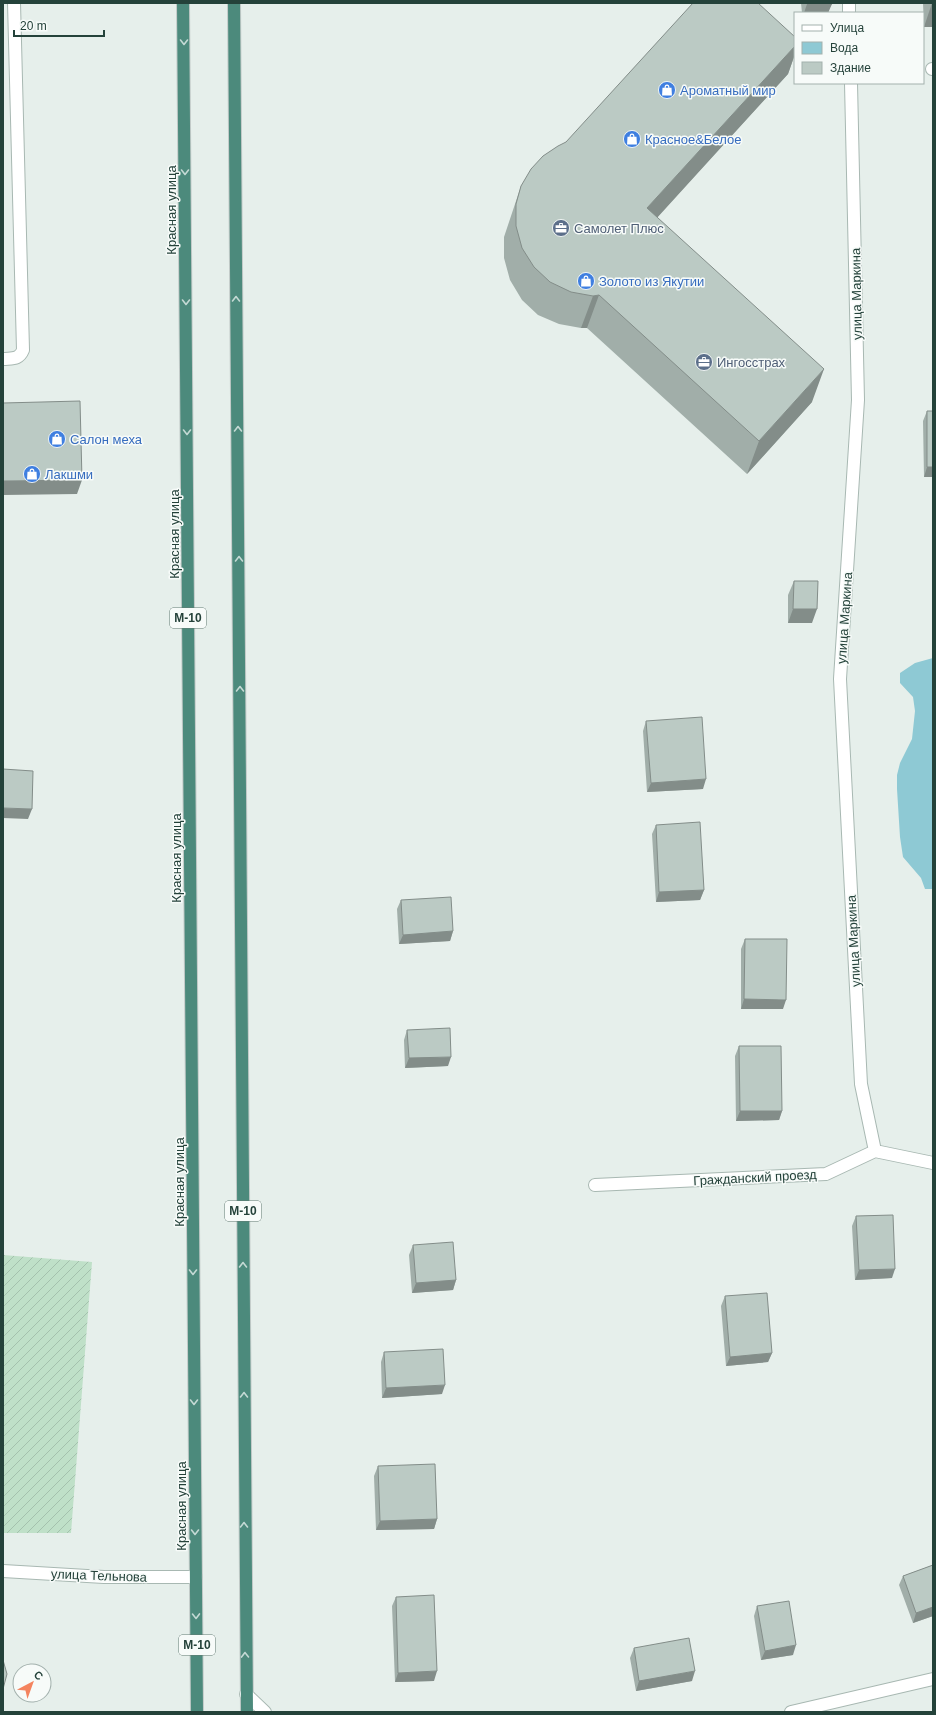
<svg xmlns="http://www.w3.org/2000/svg" width="936" height="1715" font-family="Helvetica,sans-serif">
  <style>
    .garden { fill: url(#garden-furrows) }
    .water { fill: #8ec9d4 }
    .lines { fill: none; stroke-linecap: round; stroke-linejoin: round }
    .service-casing { stroke: #a8b8b2; stroke-width: 14 }
    .minor-casing { stroke: #a8b8b2; stroke-width: 14 }
    .tertiary-casing { stroke: #a8b8b2; stroke-width: 14 }
    .trunk-casing { stroke: #c2cac8; stroke-width: 14 }
    .service { stroke: #fff; stroke-width: 12 }
    .minor { stroke: #fff; stroke-width: 12 }
    .tertiary { stroke: #fff; stroke-width: 12 }
    .trunk { stroke: #4c8a7c; stroke-width: 12 }
    .wall { fill: #a1aea9 }
    .shaded-wall { fill: #838d89 }
    .building { fill: #bbcac4; stroke: #838d89 }
    .oneway { stroke: #c4d9d4 }
    .labels { text-anchor: middle; stroke-width: 3; stroke-linejoin: round; paint-order: stroke }
    .shield { fill: #f7fbf9; stroke: #637a73; stroke-width: 1 }
    .shield-label { font-size: 12px; font-weight: bold; fill: #24423a }
    .shop-label { font-size: 13px; fill: #366cbe; stroke: #f7fbf9; text-anchor: start }
    .street-label { font-size: 13px; fill: #24423a; stroke: #f7fbf9 }
    .service-label { font-size: 13px; fill: #4e5e75; stroke: #f7fbf9; text-anchor: start }
  </style>
  <defs>
    <pattern id="garden-furrows" width="10" height="10" patternUnits="userSpaceOnUse"><rect width="10" height="10" fill="#bfe0c8"/><path d="M-1 1l2-2M0 10L10 0M9 11l2-2" fill="none" stroke="#a4c1ad"/></pattern>
  </defs>
  <rect width="100%" height="100%" fill="#e6efeb"/>
  <!-- garden -->
  <path class="garden" d="M 3,1255 L 92,1262 L 71,1533 L 3,1533 Z"/>
  <!-- water -->
  <path class="water" d="M 933,658 L 933,889 L 925,889 L 921,878 L 903,857 L 900,837 L 897,789 L 897,775 L 900,763 L 912,739 L 915,711 L 913,697 L 900,683 L 900,673 L 915,663 Z"/>
  <g class="lines">
    <!-- service casing -->
    <g class="service-casing">
      <path id="service" d="M 932,69 L 933,69
        M 3,359 C 12,358 19,360 23,350 L 14,3"/>
    </g>
    <!-- minor casing -->
    <g class="minor-casing">
      <path id="minor" d="M 849,3 L 849,13
        M 851,83 L 858,400 L 840,679 L 861,1084 L 875,1151
        M 595,1185 L 826,1174 L 875,1151 L 933,1163
        M 3,1571 L 104,1577 L 196,1577"/>
    </g>
    <!-- tertiary casing -->
    <g class="tertiary-casing">
      <path id="tertiary" d="M 246,1694 L 265,1712
        M 791,1712 L 933,1679"/>
    </g>
    <!-- trunk casing -->
    <g class="trunk-casing">
      <path id="trunk" d="M 183,3 L 197,1712
        M 234,3 L 247,1712"/>
    </g>
    <!-- service -->
    <use href="#service" class="service"/>
    <!-- minor -->
    <use href="#minor" class="minor"/>
    <!-- tertiary -->
    <use href="#tertiary" class="tertiary"/>
    <!-- trunk -->
    <use href="#trunk" class="trunk"/>
  </g>
  <!-- wall -->
  <path class="wall" d="M 801,3 L 831,3 L 828,13 L 802,13 Z
    M 923,3 L 933,3 L 933,27 L 924,27 Z
    M 795,37 L 795,54 L 788,74 L 657,217 L 812,402 L 747,474 L 587,328 L 581,328 L 559,324 L 538,315 L 522,300 L 510,280 L 504,258 L 504,237 L 521,186 L 566,142 Z
    M 927,411 L 933,477 L 924,477 L 923,421 Z
    M 794,581 L 812,623 L 788,623 L 788,595 Z
    M 646,721 L 703,789 L 647,792 L 643,731 Z
    M 656,825 L 704,890 L 700,900 L 656,902 L 652,834 Z
    M 401,900 L 453,931 L 450,941 L 399,944 L 397,909 Z
    M 745,939 L 783,1009 L 741,1009 L 741,949 Z
    M 407,1030 L 448,1066 L 405,1068 L 404,1040 Z
    M 739,1046 L 782,1111 L 779,1120 L 736,1121 L 735,1056 Z
    M 856,1216 L 892,1278 L 855,1280 L 852,1226 Z
    M 413,1245 L 456,1280 L 453,1290 L 412,1293 L 409,1255 Z
    M 725,1296 L 772,1353 L 768,1362 L 726,1366 L 721,1306 Z
    M 384,1352 L 442,1394 L 382,1398 L 381,1362 Z
    M 378,1466 L 437,1519 L 434,1529 L 376,1530 L 374,1476 Z
    M 933,1565 L 933,1616 L 913,1623 L 899,1585 L 903,1576 Z
    M 396,1597 L 434,1681 L 395,1682 L 392,1606 Z
    M 757,1606 L 793,1655 L 761,1660 L 754,1616 Z
    M 634,1648 L 692,1681 L 636,1691 L 630,1658 Z"/>
  <!-- shaded-wall -->
  <path class="shaded-wall" d="M 932,3 L 933,3 L 933,27 L 924,27 Z
    M 807,4 L 832,4 L 828,13 L 804,13 Z
    M 795,46 L 795,54 L 788,74 L 636,241 L 647,208 Z
    M 599,295 L 587,328 L 581,328 L 593,296 Z
    M 824,369 L 812,402 L 747,474 L 759,441 Z
    M 927,467 L 933,467 L 933,477 L 924,477 Z
    M 82,480 L 77,494 L 3,495 L 3,481 Z
    M 793,609 L 817,609 L 812,623 L 788,623 Z
    M 706,779 L 703,789 L 647,792 L 651,783 Z
    M 3,808 L 32,809 L 28,819 L 3,818 Z
    M 704,890 L 700,900 L 656,902 L 659,892 Z
    M 453,931 L 450,941 L 399,944 L 403,935 Z
    M 744,999 L 786,1000 L 783,1009 L 741,1009 Z
    M 451,1057 L 448,1066 L 405,1068 L 409,1058 Z
    M 740,1111 L 782,1111 L 779,1120 L 736,1121 Z
    M 895,1269 L 892,1278 L 855,1280 L 859,1270 Z
    M 456,1280 L 453,1290 L 412,1293 L 416,1283 Z
    M 772,1353 L 768,1362 L 726,1366 L 730,1357 Z
    M 445,1385 L 442,1394 L 382,1398 L 386,1388 Z
    M 437,1519 L 434,1529 L 376,1530 L 380,1521 Z
    M 933,1607 L 933,1616 L 913,1623 L 916,1613 Z
    M 796,1645 L 793,1655 L 761,1660 L 765,1651 Z
    M 437,1671 L 434,1681 L 395,1682 L 398,1673 Z
    M 695,1671 L 692,1681 L 636,1691 L 639,1681 Z"/>
  <!-- building -->
  <path class="building" d="M 693,3 L 758,3 L 795,37 L 795,46 L 647,208 L 824,369 L 759,441 L 599,295 L 593,296 L 571,292 L 550,282 L 534,267 L 522,248 L 516,226 L 516,204 L 521,186 L 531,169 L 543,156 L 558,146 L 566,142 Z
    M 807,3 L 831,3 L 832,4 L 807,4 Z
    M 80,401 L 82,480 L 3,481 L 3,403 Z
    M 927,411 L 933,411 L 933,467 L 927,467 Z
    M 794,581 L 818,581 L 817,609 L 793,609 Z
    M 702,717 L 706,779 L 651,783 L 646,721 Z
    M 3,769 L 33,771 L 32,809 L 3,808 Z
    M 700,822 L 704,890 L 659,892 L 656,825 Z
    M 451,897 L 453,931 L 403,935 L 401,900 Z
    M 745,939 L 787,939 L 786,1000 L 744,999 Z
    M 450,1028 L 451,1057 L 409,1058 L 407,1030 Z
    M 739,1046 L 781,1046 L 782,1111 L 740,1111 Z
    M 893,1215 L 895,1269 L 859,1270 L 856,1216 Z
    M 453,1242 L 456,1280 L 416,1283 L 413,1245 Z
    M 767,1293 L 772,1353 L 730,1357 L 725,1296 Z
    M 443,1349 L 445,1385 L 386,1388 L 384,1352 Z
    M 435,1464 L 437,1519 L 380,1521 L 378,1466 Z
    M 933,1565 L 933,1607 L 916,1613 L 903,1576 Z
    M 434,1595 L 437,1671 L 398,1673 L 396,1597 Z
    M 789,1601 L 796,1645 L 765,1651 L 757,1606 Z
    M 689,1638 L 695,1671 L 639,1681 L 634,1648 Z
    M 3,1660 L 7,1674 L 3,1689 Z"/>
  <!-- one-way arrows -->
  <defs><path id="oneway-chevron" d="M-2-3.5L2.5 0L-2 3.5" fill="none" stroke-width="1.6" stroke-linecap="round" stroke-linejoin="round"/></defs>
  <g class="oneway">
    <use href="#oneway-chevron" transform="translate(184 42) rotate(90)"/>
    <use href="#oneway-chevron" transform="translate(185 172) rotate(90)"/>
    <use href="#oneway-chevron" transform="translate(236 299) rotate(-90)"/>
    <use href="#oneway-chevron" transform="translate(186 302) rotate(90)"/>
    <use href="#oneway-chevron" transform="translate(238 429) rotate(-90)"/>
    <use href="#oneway-chevron" transform="translate(187 432) rotate(90)"/>
    <use href="#oneway-chevron" transform="translate(239 559) rotate(-90)"/>
    <use href="#oneway-chevron" transform="translate(240 689) rotate(-90)"/>
    <use href="#oneway-chevron" transform="translate(243 1265) rotate(-90)"/>
    <use href="#oneway-chevron" transform="translate(193 1272) rotate(90)"/>
    <use href="#oneway-chevron" transform="translate(244 1395) rotate(-90)"/>
    <use href="#oneway-chevron" transform="translate(194 1402) rotate(90)"/>
    <use href="#oneway-chevron" transform="translate(244 1525) rotate(-90)"/>
    <use href="#oneway-chevron" transform="translate(195 1532) rotate(90)"/>
    <use href="#oneway-chevron" transform="translate(196 1616) rotate(89)"/>
    <use href="#oneway-chevron" transform="translate(245 1655) rotate(-91)"/>
  </g>
  <!-- icons -->
  <defs>
    <g id="shop-disc" transform="scale(0.9)"><circle r="9.5" fill="#3f7fe0" stroke="#f7fbf9"/><path d="M-5-2.5h2.3a2.7 3.5 0 0 1 5.4 0H5L5.5 6h-11ZM-1.5-2.5h3a1.5 2.3 0 0 0-3 0Z" fill="#fff"/></g>
    <g id="office-disc" transform="scale(0.9)"><circle r="9.5" fill="#5c6f8a" stroke="#f7fbf9"/><path d="M-6-3h4V-5.5h4V-3h4V5H-6ZM-1-4.5V-3h2v-1.5ZM-6 0V1H6V0Z" fill="#fff"/></g>
  </defs>
  <g fill-rule="evenodd">
    <use href="#shop-disc" x="667" y="90"/>
    <use href="#shop-disc" x="632" y="139"/>
    <use href="#office-disc" x="561" y="228"/>
    <use href="#shop-disc" x="586" y="281"/>
    <use href="#office-disc" x="704" y="362"/>
    <use href="#shop-disc" x="57" y="439"/>
    <use href="#shop-disc" x="32" y="474"/>
  </g>
  <g class="labels">
    <!-- shield labels -->
    <g class="shield">
      <rect x="170" y="608" width="36" height="20" rx="3"/>
      <rect x="225" y="1201" width="36" height="20" rx="3"/>
      <rect x="179" y="1635" width="36" height="20" rx="3"/>
    </g>
    <g class="shield-label">
      <text x="188" y="622">М-10</text>
      <text x="243" y="1215">М-10</text>
      <text x="197" y="1649">М-10</text>
    </g>
    <!-- shop labels -->
    <g class="shop-label">
      <text x="680" y="95">Ароматный мир</text>
      <text x="645" y="144">Красное&amp;Белое</text>
      <text x="599" y="286">Золото из Якутии</text>
      <text x="70" y="444">Салон меха</text>
      <text x="45" y="479">Лакшми</text>
    </g>
    <!-- street labels -->
    <g class="street-label">
      <text transform="translate(171 210) rotate(-90)" y="5">Красная улица</text>
      <text transform="translate(856 294) rotate(-91)" y="5">улица Маркина</text>
      <text transform="translate(174 534) rotate(-90)" y="5">Красная улица</text>
      <text transform="translate(844 618) rotate(-86)" y="5">улица Маркина</text>
      <text transform="translate(176 858) rotate(-90)" y="5">Красная улица</text>
      <text transform="translate(853 941) rotate(-93)" y="5">улица Маркина</text>
      <text transform="translate(755 1177) rotate(-3)" y="5">Гражданский проезд</text>
      <text transform="translate(179 1182) rotate(-90)" y="5">Красная улица</text>
      <text transform="translate(181 1506) rotate(-90)" y="5">Красная улица</text>
      <text transform="translate(99 1575) rotate(2)" y="5">улица Тельнова</text>
    </g>
    <!-- service labels -->
    <g class="service-label">
      <text x="574" y="233">Самолет Плюс</text>
      <text x="717" y="367">Ингосстрах</text>
    </g>
  </g>
  <!-- border -->
  <rect width="936" height="1715" fill="none" stroke="#24423a" stroke-width="8"/>
  <!-- legend -->
  <rect x="794" y="12" width="130" height="72" fill="#f7fbf9" stroke="#a3b1ad"/>
  <rect x="802" y="25" width="20" height="6" fill="#ffffff" stroke="#a3b1ad"/>
  <text x="830" y="32" font-size="12" fill="#24423a">Улица</text>
  <rect x="802" y="42" width="20" height="12" fill="#8ec9d4" stroke="#a3b1ad"/>
  <text x="830" y="52" font-size="12" fill="#24423a">Вода</text>
  <rect x="802" y="62" width="20" height="12" fill="#bbcac4" stroke="#a3b1ad"/>
  <text x="830" y="72" font-size="12" fill="#24423a">Здание</text>
  <!-- north arrow -->
  <g transform="translate(32 1683) rotate(41)"><circle r="19" fill="#f7fbf9" stroke="#a3b1ad"/>
  <path d="M0-3L7 15L0 10L-7 15Z" fill="#f4845f"/>
  <text y="-6" font-size="11" font-weight="bold" text-anchor="middle" fill="#24423a">С</text>
  </g>
  <!-- scale -->
  <path d="M14 30v6h90v-6" fill="none" stroke="#24423a" stroke-width="2"/>
  <text x="20" y="30" font-size="12" fill="#24423a" stroke="#f7fbf9" stroke-width="3" paint-order="stroke">20 m</text>
</svg>
